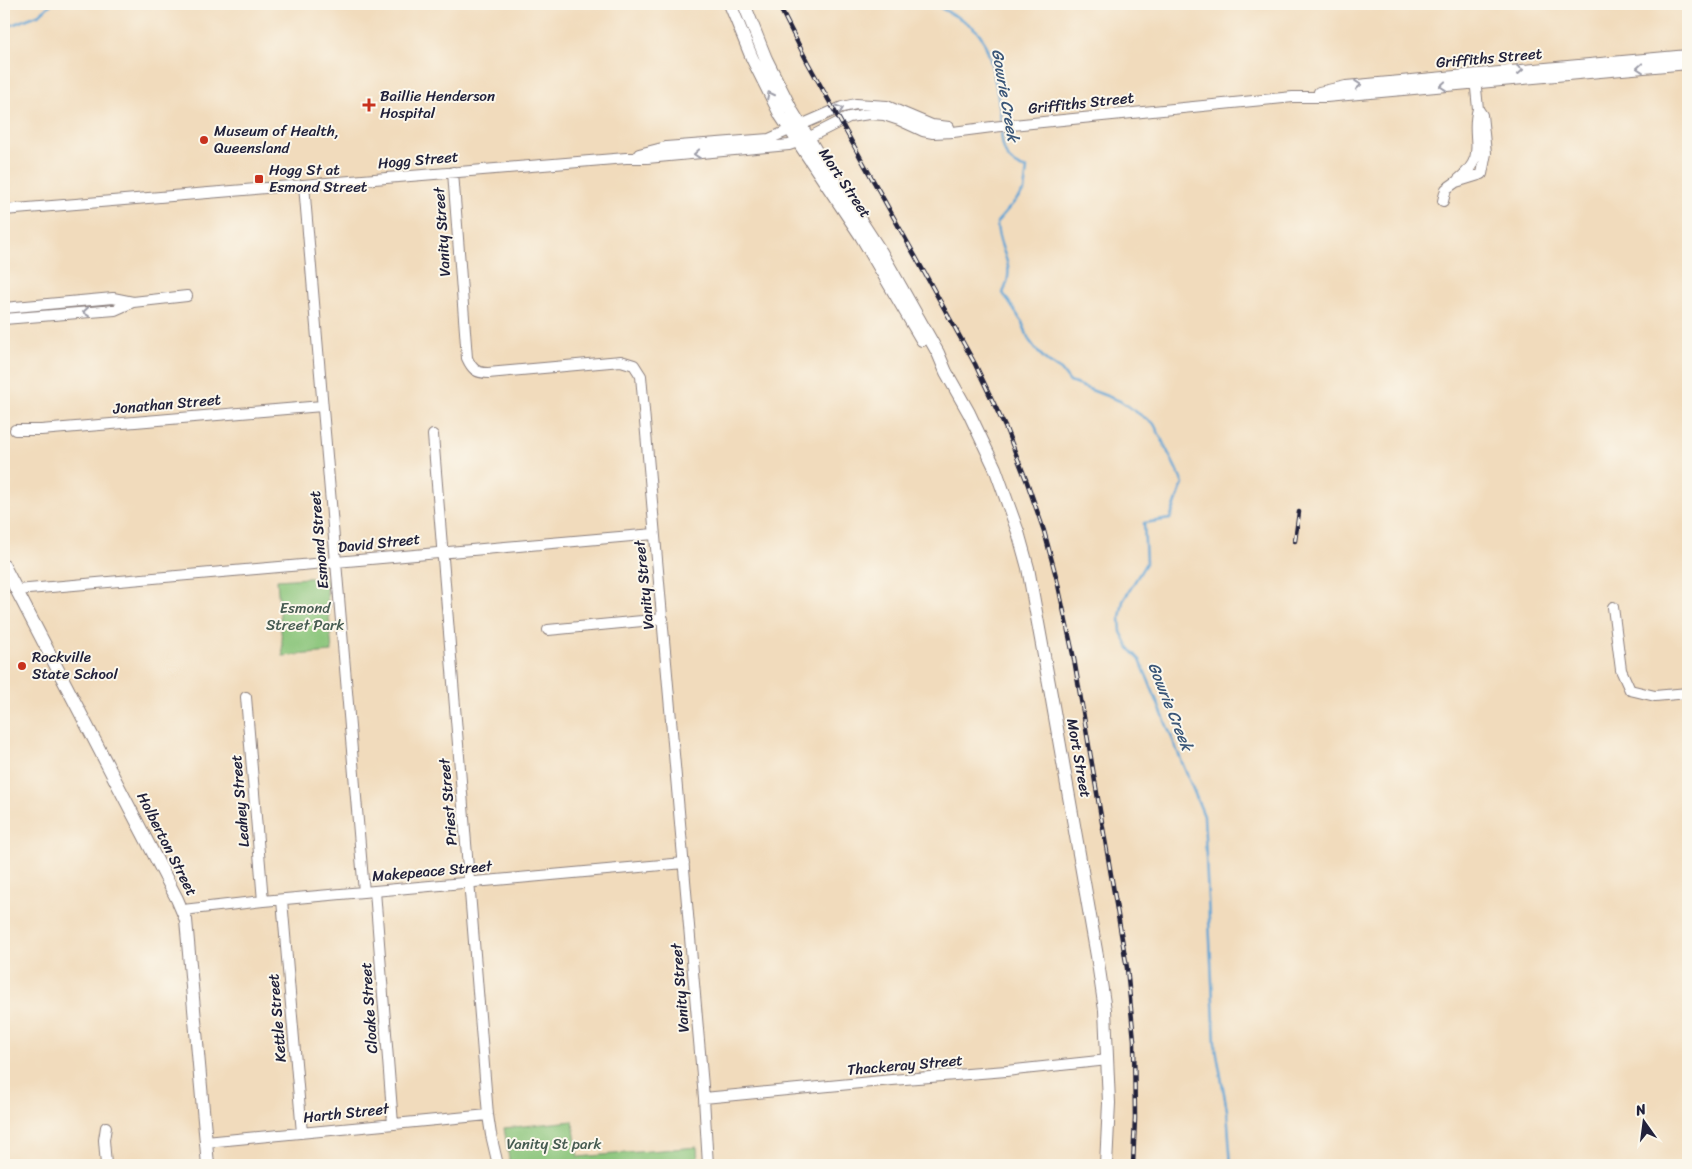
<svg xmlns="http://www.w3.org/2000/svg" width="1692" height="1169" font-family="Sriracha,sans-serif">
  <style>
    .green { fill: #89c479; stroke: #56735a }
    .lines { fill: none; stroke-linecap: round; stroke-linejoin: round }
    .stream { stroke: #5ea3d4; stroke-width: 2.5 }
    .minor-casing { stroke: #8a7e7c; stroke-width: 12 }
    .major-casing { stroke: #8a7e7c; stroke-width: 14 }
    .minor { stroke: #fff; stroke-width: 10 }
    .major { stroke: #fff; stroke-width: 12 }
    .rail-casing { stroke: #22223b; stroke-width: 4.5 }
    .rail { stroke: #fbf7ec; stroke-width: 2.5; stroke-dasharray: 8; stroke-linecap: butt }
    .oneway { stroke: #9c9ca7 }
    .poi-dot { fill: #c8321e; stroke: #fbf7ec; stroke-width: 2 }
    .labels { text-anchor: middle; stroke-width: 4; stroke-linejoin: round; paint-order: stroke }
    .street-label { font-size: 15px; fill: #22223b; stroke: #fbf7ec }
    .poi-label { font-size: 15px; fill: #22223b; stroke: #fbf7ec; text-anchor: start }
    .park-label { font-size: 15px; fill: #465b51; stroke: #fbf7ec }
    .water-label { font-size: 16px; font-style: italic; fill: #3a5678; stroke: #fbf7ec }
  </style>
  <rect width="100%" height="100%" fill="#fbf7ec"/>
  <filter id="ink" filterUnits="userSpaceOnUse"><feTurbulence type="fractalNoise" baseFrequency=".02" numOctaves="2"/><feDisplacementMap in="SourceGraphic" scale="10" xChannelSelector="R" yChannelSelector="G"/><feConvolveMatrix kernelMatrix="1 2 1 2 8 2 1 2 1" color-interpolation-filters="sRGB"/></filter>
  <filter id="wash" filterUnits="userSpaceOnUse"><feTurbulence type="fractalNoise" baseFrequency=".0096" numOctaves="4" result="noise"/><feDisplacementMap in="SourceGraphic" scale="20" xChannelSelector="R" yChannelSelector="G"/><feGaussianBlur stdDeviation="1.12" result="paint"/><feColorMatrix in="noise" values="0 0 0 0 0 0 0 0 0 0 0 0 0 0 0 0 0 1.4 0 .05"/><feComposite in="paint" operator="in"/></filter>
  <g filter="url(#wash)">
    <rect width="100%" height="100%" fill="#f1dbbc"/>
    <!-- green -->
    <path class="green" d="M 323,577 L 326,580 L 332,652 L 283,656 L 277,580 Z
      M 573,1121 L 578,1157 L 697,1147 L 698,1165 L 510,1165 L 504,1128 Z"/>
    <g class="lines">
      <!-- stream -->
      <path class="stream" d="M 935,4 C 948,14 965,18 977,31 C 991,44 1000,105 1001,124
        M 4,28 L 40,14 L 51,4
        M 1001,130 C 1002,150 1006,164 1027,169 L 1024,191 L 997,222 C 997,252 1018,262 1003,293 L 1022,322 L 1029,340 L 1038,352 L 1048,362 L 1061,370 L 1070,382 L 1120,401 L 1154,424 L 1183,483 L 1170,519 L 1144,523 L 1146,563 L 1123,601 L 1120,618 L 1121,632 L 1129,648 L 1140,660 L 1204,816 L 1215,1043 L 1227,1110 L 1231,1165"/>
    </g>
  </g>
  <g filter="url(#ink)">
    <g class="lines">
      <!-- minor casing -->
      <g class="minor-casing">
        <path id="minor" d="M 1319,92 L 1346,86 L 1688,55
          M 639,154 L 666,147 L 769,139 L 842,107 L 856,104 L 887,106 L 932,125 L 949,127
          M 453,172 L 467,358 C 472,369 476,373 488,373 L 621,361 L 634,365 L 641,376 L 704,1098 L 708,1165
          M 1458,180 C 1490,154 1469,140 1478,109
          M 304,185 L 364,892
          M 1443,201 L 1446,189 L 1456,182 L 1482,174 L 1486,153 L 1482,115 L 1478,109 L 1475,78
          M 4,210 L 626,158 L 647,158 L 789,145 L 804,140 L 849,117 L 869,114 L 884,115 L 899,120 L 923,131 L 933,133 L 953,132 L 992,127 L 1293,97 L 1326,97 L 1688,64
          M 4,308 L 113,298 L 133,302
          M 4,319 L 115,310 L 133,302 L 187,296
          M 15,430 L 41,430 L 322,406
          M 433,435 L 488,1115 L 491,1135 L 498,1165
          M 17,590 L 654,534
          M 1613,607 L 1621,670 L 1630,690 L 1655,696 L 1688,693
          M 548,630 L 663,619
          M 246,697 L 263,901
          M 375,891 L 393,1124
          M 282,900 L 302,1133
          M 183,910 L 263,901 L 684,863
          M 704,1098 L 892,1080 L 1006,1071 L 1108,1060
          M 106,1127 L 104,1140 L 106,1165
          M 206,1142 L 488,1115"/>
      </g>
      <!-- major casing -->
      <g class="major-casing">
        <path id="major" d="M 730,4 L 752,58 L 781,116 L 861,236 L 922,340
          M 744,4 L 766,59 L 792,111 L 827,169 L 881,252 L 938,353 L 946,372 L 969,413 L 995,468 L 1018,532 L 1028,568 L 1052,700 L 1097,956 L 1105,1010 L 1109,1103 L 1106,1165
          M 4,566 L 177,899 L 186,920 L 208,1165"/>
      </g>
      <!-- minor -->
      <use href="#minor" class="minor"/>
      <!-- major -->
      <use href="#major" class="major"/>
      <!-- rail casing -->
      <g class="rail-casing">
        <path id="rail" d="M 778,4 L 808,63 L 975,364 L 1006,429 L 1027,482 L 1044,531 L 1057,580 L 1074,659 L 1127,968 L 1134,1040 L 1135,1118 L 1133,1165
          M 1295,541 L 1299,512"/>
      </g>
      <!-- rail -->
      <use href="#rail" class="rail"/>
    </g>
    <!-- one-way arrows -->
    <defs><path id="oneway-chevron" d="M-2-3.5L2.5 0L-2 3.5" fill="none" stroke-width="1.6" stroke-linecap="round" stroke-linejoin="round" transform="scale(1.25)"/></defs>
    <g class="oneway">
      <use href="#oneway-chevron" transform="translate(1640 68) rotate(175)"/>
      <use href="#oneway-chevron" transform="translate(1520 70) rotate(-5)"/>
      <use href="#oneway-chevron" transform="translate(1358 85) rotate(-5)"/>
      <use href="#oneway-chevron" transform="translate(1443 86) rotate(175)"/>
      <use href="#oneway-chevron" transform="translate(770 95) rotate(-117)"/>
      <use href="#oneway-chevron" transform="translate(840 109) rotate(-21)"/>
      <use href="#oneway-chevron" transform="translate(697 154) rotate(175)"/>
      <use href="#oneway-chevron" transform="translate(86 312) rotate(175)"/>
    </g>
  </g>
  <!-- markers -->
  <g class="poi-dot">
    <path d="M366.5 97.5h5v5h5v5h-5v5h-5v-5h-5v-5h5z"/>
    <circle cx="204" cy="140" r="5"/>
    <rect x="254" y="174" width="10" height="10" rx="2.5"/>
    <circle cx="22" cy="666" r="5"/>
  </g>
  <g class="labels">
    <!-- street labels -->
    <g class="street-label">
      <text transform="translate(1489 58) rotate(-5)" y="5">Griffiths Street</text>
      <text transform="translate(1081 103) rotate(-6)" y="5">Griffiths Street</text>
      <text transform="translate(418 160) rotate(-5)" y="5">Hogg Street</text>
      <text transform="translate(845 183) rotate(56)" y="5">Mort Street</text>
      <text transform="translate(442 232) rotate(-94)" y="5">Vanity Street</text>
      <text transform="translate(167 404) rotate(-5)" y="5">Jonathan Street</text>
      <text transform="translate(319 540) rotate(-95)" y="5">Esmond Street</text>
      <text transform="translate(379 543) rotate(-6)" y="5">David Street</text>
      <text transform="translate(644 585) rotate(-96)" y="5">Vanity Street</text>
      <text transform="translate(1079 758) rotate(80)" y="5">Mort Street</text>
      <text transform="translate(240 801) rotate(-95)" y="5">Leahey Street</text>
      <text transform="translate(448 802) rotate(-95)" y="5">Priest Street</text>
      <text transform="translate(167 844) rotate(63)" y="5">Holberton Street</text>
      <text transform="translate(432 871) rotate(-5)" y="5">Makepeace Street</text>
      <text transform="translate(680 988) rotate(-95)" y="5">Vanity Street</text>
      <text transform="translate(369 1008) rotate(-94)" y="5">Cloake Street</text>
      <text transform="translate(277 1018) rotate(-95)" y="5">Kettle Street</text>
      <text transform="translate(905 1065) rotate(-5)" y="5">Thackeray Street</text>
      <text transform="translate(346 1113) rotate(-6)" y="5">Harth Street</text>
    </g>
    <!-- poi labels -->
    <g class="poi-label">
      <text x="380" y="101">Baillie Henderson<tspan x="380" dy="17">Hospital</tspan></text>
      <text x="214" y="136">Museum of Health,<tspan x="214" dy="17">Queensland</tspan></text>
      <text x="269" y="175">Hogg St at<tspan x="269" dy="17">Esmond Street</tspan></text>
      <text x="32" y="662">Rockville<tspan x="32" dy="17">State School</tspan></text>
    </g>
    <!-- park labels -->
    <g class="park-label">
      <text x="305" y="613">Esmond<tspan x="305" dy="17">Street Park</tspan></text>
      <text x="554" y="1149">Vanity St park</text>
    </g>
    <!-- water labels -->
    <g class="water-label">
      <text transform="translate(1006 95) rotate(80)" y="6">Gowrie Creek</text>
      <text transform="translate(1171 706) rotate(68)" y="6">Gowrie Creek</text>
    </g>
  </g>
  <!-- margin -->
  <rect width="1692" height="1169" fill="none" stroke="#fbf7ec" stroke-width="20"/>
  <!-- north arrow -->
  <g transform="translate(1644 1122) rotate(346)" stroke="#fbf7ec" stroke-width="4" paint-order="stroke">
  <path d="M0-4L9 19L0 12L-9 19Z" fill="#22223b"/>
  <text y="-8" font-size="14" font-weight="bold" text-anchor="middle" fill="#22223b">N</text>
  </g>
</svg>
